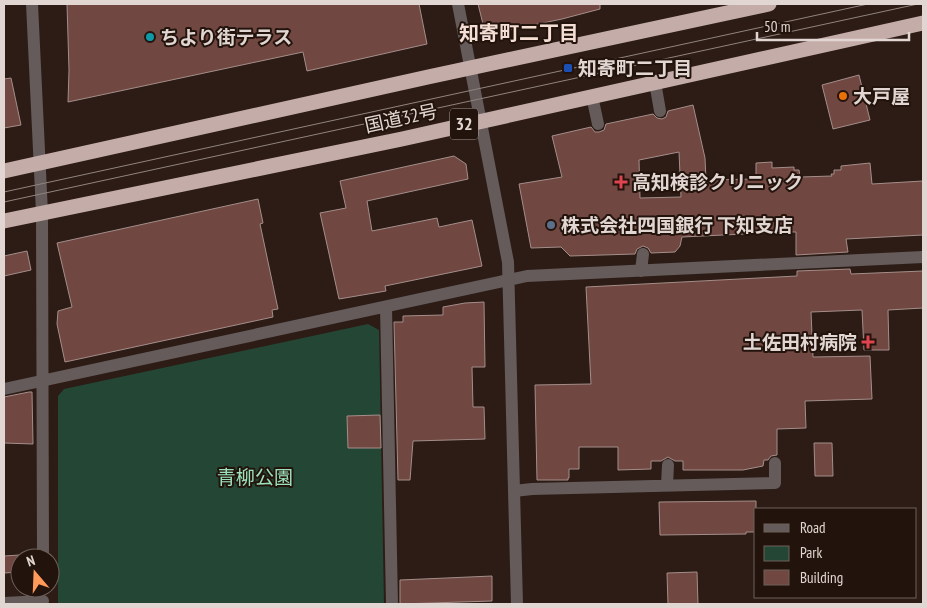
<svg xmlns="http://www.w3.org/2000/svg" width="927" height="608" font-family="'PT Sans Narrow','Noto Sans JP',sans-serif">
  <style>
    .green { fill: #244735 }
    .building { fill: #714741; stroke: #a48e8a; fill-rule: evenodd }
    .lines { fill: none; stroke-linecap: round; stroke-linejoin: round }
    .minor { stroke: #645b5a; stroke-width: 12 }
    .highway { stroke: #c4aca9; stroke-width: 15 }
    .tram { stroke: #91847e; stroke-width: 1 }
    .culture-dot { fill: #0f9aa8; stroke: #22130c; stroke-width: 2 }
    .transit-dot { fill: #1a4fb4; stroke: #22130c; stroke-width: 2 }
    .food-dot { fill: #e8710a; stroke: #22130c; stroke-width: 2 }
    .health-dot { fill: #e0444e; stroke: #22130c; stroke-width: 2 }
    .service-dot { fill: #5c6f8a; stroke: #22130c; stroke-width: 2 }
    .labels { text-anchor: middle; stroke-width: 4; stroke-linejoin: round; paint-order: stroke }
    .shield { fill: #22130c; stroke: #a89c96; stroke-width: 1 }
    .shield-label { font-size: 18px; font-weight: bold; fill: #e1d6d1 }
    .poi-label { font-size: 19px; font-weight: bold; fill: #e1d6d1; stroke: #22130c; text-anchor: start }
    .street-label { font-size: 19px; fill: #e1d6d1; stroke: #22130c }
    .park-label { font-size: 19px; fill: #9be2bb; stroke: #22130c }
    .neighbourhood-label { font-size: 20px; font-weight: bold; fill: #f5dfd5; stroke: #22130c }
  </style>
  <rect width="100%" height="100%" fill="#2c1c15"/>
  <!-- green -->
  <path class="green" d="M 368,324 L 379,330 L 384,604 L 58,604 L 58,396 L 64,389 Z"/>
  <!-- building -->
  <path class="building" d="M 67,4 L 419,4 L 427,44 L 307,71 L 303,52 L 68,102 L 69,70 Z
    M 478,4 L 600,4 L 600,9 L 562,19 L 495,33 L 483,24 Z
    M 859,75 L 870,120 L 833,129 L 822,85 Z
    M 11,78 L 21,125 L 4,128 L 4,79 Z
    M 693,105 L 705,158 L 706,180 L 756,179 L 756,163 L 772,162 L 772,168 L 794,167 L 794,170 L 799,170 L 800,177 L 832,176 L 831,174 L 834,174 L 834,170 L 841,170 L 841,166 L 870,163 L 872,184 L 923,181 L 923,235 L 846,239 L 848,252 L 796,255 L 796,232 L 786,232 L 682,237 L 680,246 L 675,252 L 651,253 L 648,248 L 643,246 L 637,249 L 635,254 L 570,256 L 561,247 L 531,248 L 519,184 L 562,177 L 552,136 L 591,127 L 595,132 L 599,132 L 604,130 L 606,124 L 653,114 L 657,118 L 662,119 L 666,117 L 668,111 ZM 679,152 L 681,197 L 640,198 L 639,160 Z
    M 454,156 L 466,164 L 468,179 L 367,201 L 372,231 L 437,218 L 439,227 L 472,220 L 482,266 L 385,286 L 386,291 L 339,299 L 320,213 L 346,208 L 340,181 Z
    M 258,199 L 263,223 L 260,224 L 278,309 L 272,310 L 273,317 L 65,362 L 57,324 L 58,311 L 72,307 L 57,243 Z
    M 27,251 L 31,270 L 4,276 L 4,256 Z
    M 850,269 L 851,274 L 923,271 L 923,308 L 888,310 L 889,350 L 864,350 L 862,310 L 811,312 L 813,357 L 870,356 L 872,399 L 805,401 L 806,428 L 777,429 L 777,455 L 771,456 L 768,460 L 764,460 L 763,466 L 743,470 L 683,470 L 683,461 L 675,461 L 668,457 L 661,461 L 651,461 L 651,469 L 618,470 L 618,447 L 579,447 L 579,469 L 569,469 L 569,478 L 568,478 L 568,480 L 537,480 L 535,385 L 591,384 L 586,287 L 797,276 L 797,271 Z
    M 484,302 L 485,367 L 472,367 L 473,407 L 484,407 L 485,439 L 413,441 L 410,480 L 398,480 L 394,322 L 403,322 L 403,316 L 443,315 L 443,307 L 465,303 Z
    M 29,392 L 32,392 L 33,444 L 4,443 L 4,397 Z
    M 380,415 L 381,448 L 348,448 L 347,416 Z
    M 814,443 L 832,443 L 833,476 L 815,476 Z
    M 756,501 L 756,532 L 746,532 L 746,534 L 660,535 L 659,502 Z
    M 20,555 L 20,572 L 4,573 L 4,556 Z
    M 697,572 L 698,604 L 668,604 L 667,573 Z
    M 492,576 L 492,601 L 400,604 L 400,580 Z"/>
  <g class="lines">
    <!-- minor -->
    <path class="minor" d="M 32,4 L 42,213 L 43,558
      M 458,4 L 508,262 L 517,604
      M 655,82 L 660,111
      M 592,96 L 598,124
      M 641,271 L 643,254
      M 386,307 L 392,604
      M 4,389 L 527,276 L 923,257
      M 667,485 L 668,465
      M 514,491 L 532,489 L 775,483 L 775,463
      M 4,603 L 43,601"/>
    <!-- highway -->
    <path class="highway" d="M 4,171 L 428,77 L 769,4
      M 4,221 L 402,139 L 923,23"/>
    <!-- tram -->
    <path class="tram" d="M 4,192 L 868,4
      M 4,202 L 918,4"/>
  </g>
  <!-- markers -->
  <circle class="culture-dot" cx="150" cy="37" r="5"/>
  <rect class="transit-dot" x="563" y="63" width="10" height="10" rx="2.5"/>
  <circle class="food-dot" cx="843" cy="96" r="5"/>
  <g class="health-dot">
    <path d="M618.5 174.5h5v5h5v5h-5v5h-5v-5h-5v-5h5z"/>
    <path d="M865.5 334.5h5v5h5v5h-5v5h-5v-5h-5v-5h5z"/>
  </g>
  <circle class="service-dot" cx="551" cy="225" r="5"/>
  <g class="labels">
    <!-- shield labels -->
    <rect class="shield" x="450" y="108.5" width="28" height="31" rx="4"/>
    <g class="shield-label">
      <text x="464" y="130">32</text>
    </g>
    <!-- poi labels -->
    <g class="poi-label">
      <text x="160" y="44">ちより街テラス</text>
      <text x="578" y="75">知寄町二丁目</text>
      <text x="853" y="103">大戸屋</text>
      <text x="632" y="189">高知検診クリニック</text>
      <text x="561" y="232">株式会社四国銀行 下知支店</text>
      <text x="857" y="349" text-anchor="end">土佐田村病院</text>
    </g>
    <!-- street labels -->
    <g class="street-label">
      <text transform="translate(401 118) rotate(-12)" y="7">国道32号</text>
    </g>
    <!-- park labels -->
    <g class="park-label">
      <text x="255" y="484">青柳公園</text>
    </g>
    <!-- neighbourhood labels -->
    <g class="neighbourhood-label">
      <text x="519" y="40">知寄町二丁目</text>
    </g>
  </g>
  <!-- border -->
  <rect width="927" height="608" fill="none" stroke="#e1d6d1" stroke-width="10"/>
  <!-- legend -->
  <rect x="754" y="508" width="162" height="90" fill="#22130c" stroke="#6e615b"/>
  <rect x="764" y="524" width="25" height="8" fill="#645b5a" stroke="#6e615b"/>
  <text x="800" y="533" font-size="15" fill="#e1d6d1">Road</text>
  <rect x="764" y="546" width="25" height="15" fill="#244735" stroke="#6e615b"/>
  <text x="800" y="558" font-size="15" fill="#e1d6d1">Park</text>
  <rect x="764" y="570" width="25" height="15" fill="#714741" stroke="#6e615b"/>
  <text x="800" y="583" font-size="15" fill="#e1d6d1">Building</text>
  <!-- north arrow -->
  <g transform="translate(35 573) rotate(341)"><circle r="24" fill="#22130c" stroke="#6e615b"/>
  <path d="M0-4L9 19L0 12L-9 19Z" fill="#ff9a5b"/>
  <text y="-8" font-size="14" font-weight="bold" text-anchor="middle" fill="#e1d6d1">N</text>
  </g>
  <!-- scale -->
  <path d="M757 32v8h152v-8" fill="none" stroke="#e1d6d1" stroke-width="2.5"/>
  <text x="764" y="32" font-size="15" fill="#e1d6d1" stroke="#22130c" stroke-width="4" paint-order="stroke">50 m</text>
</svg>
